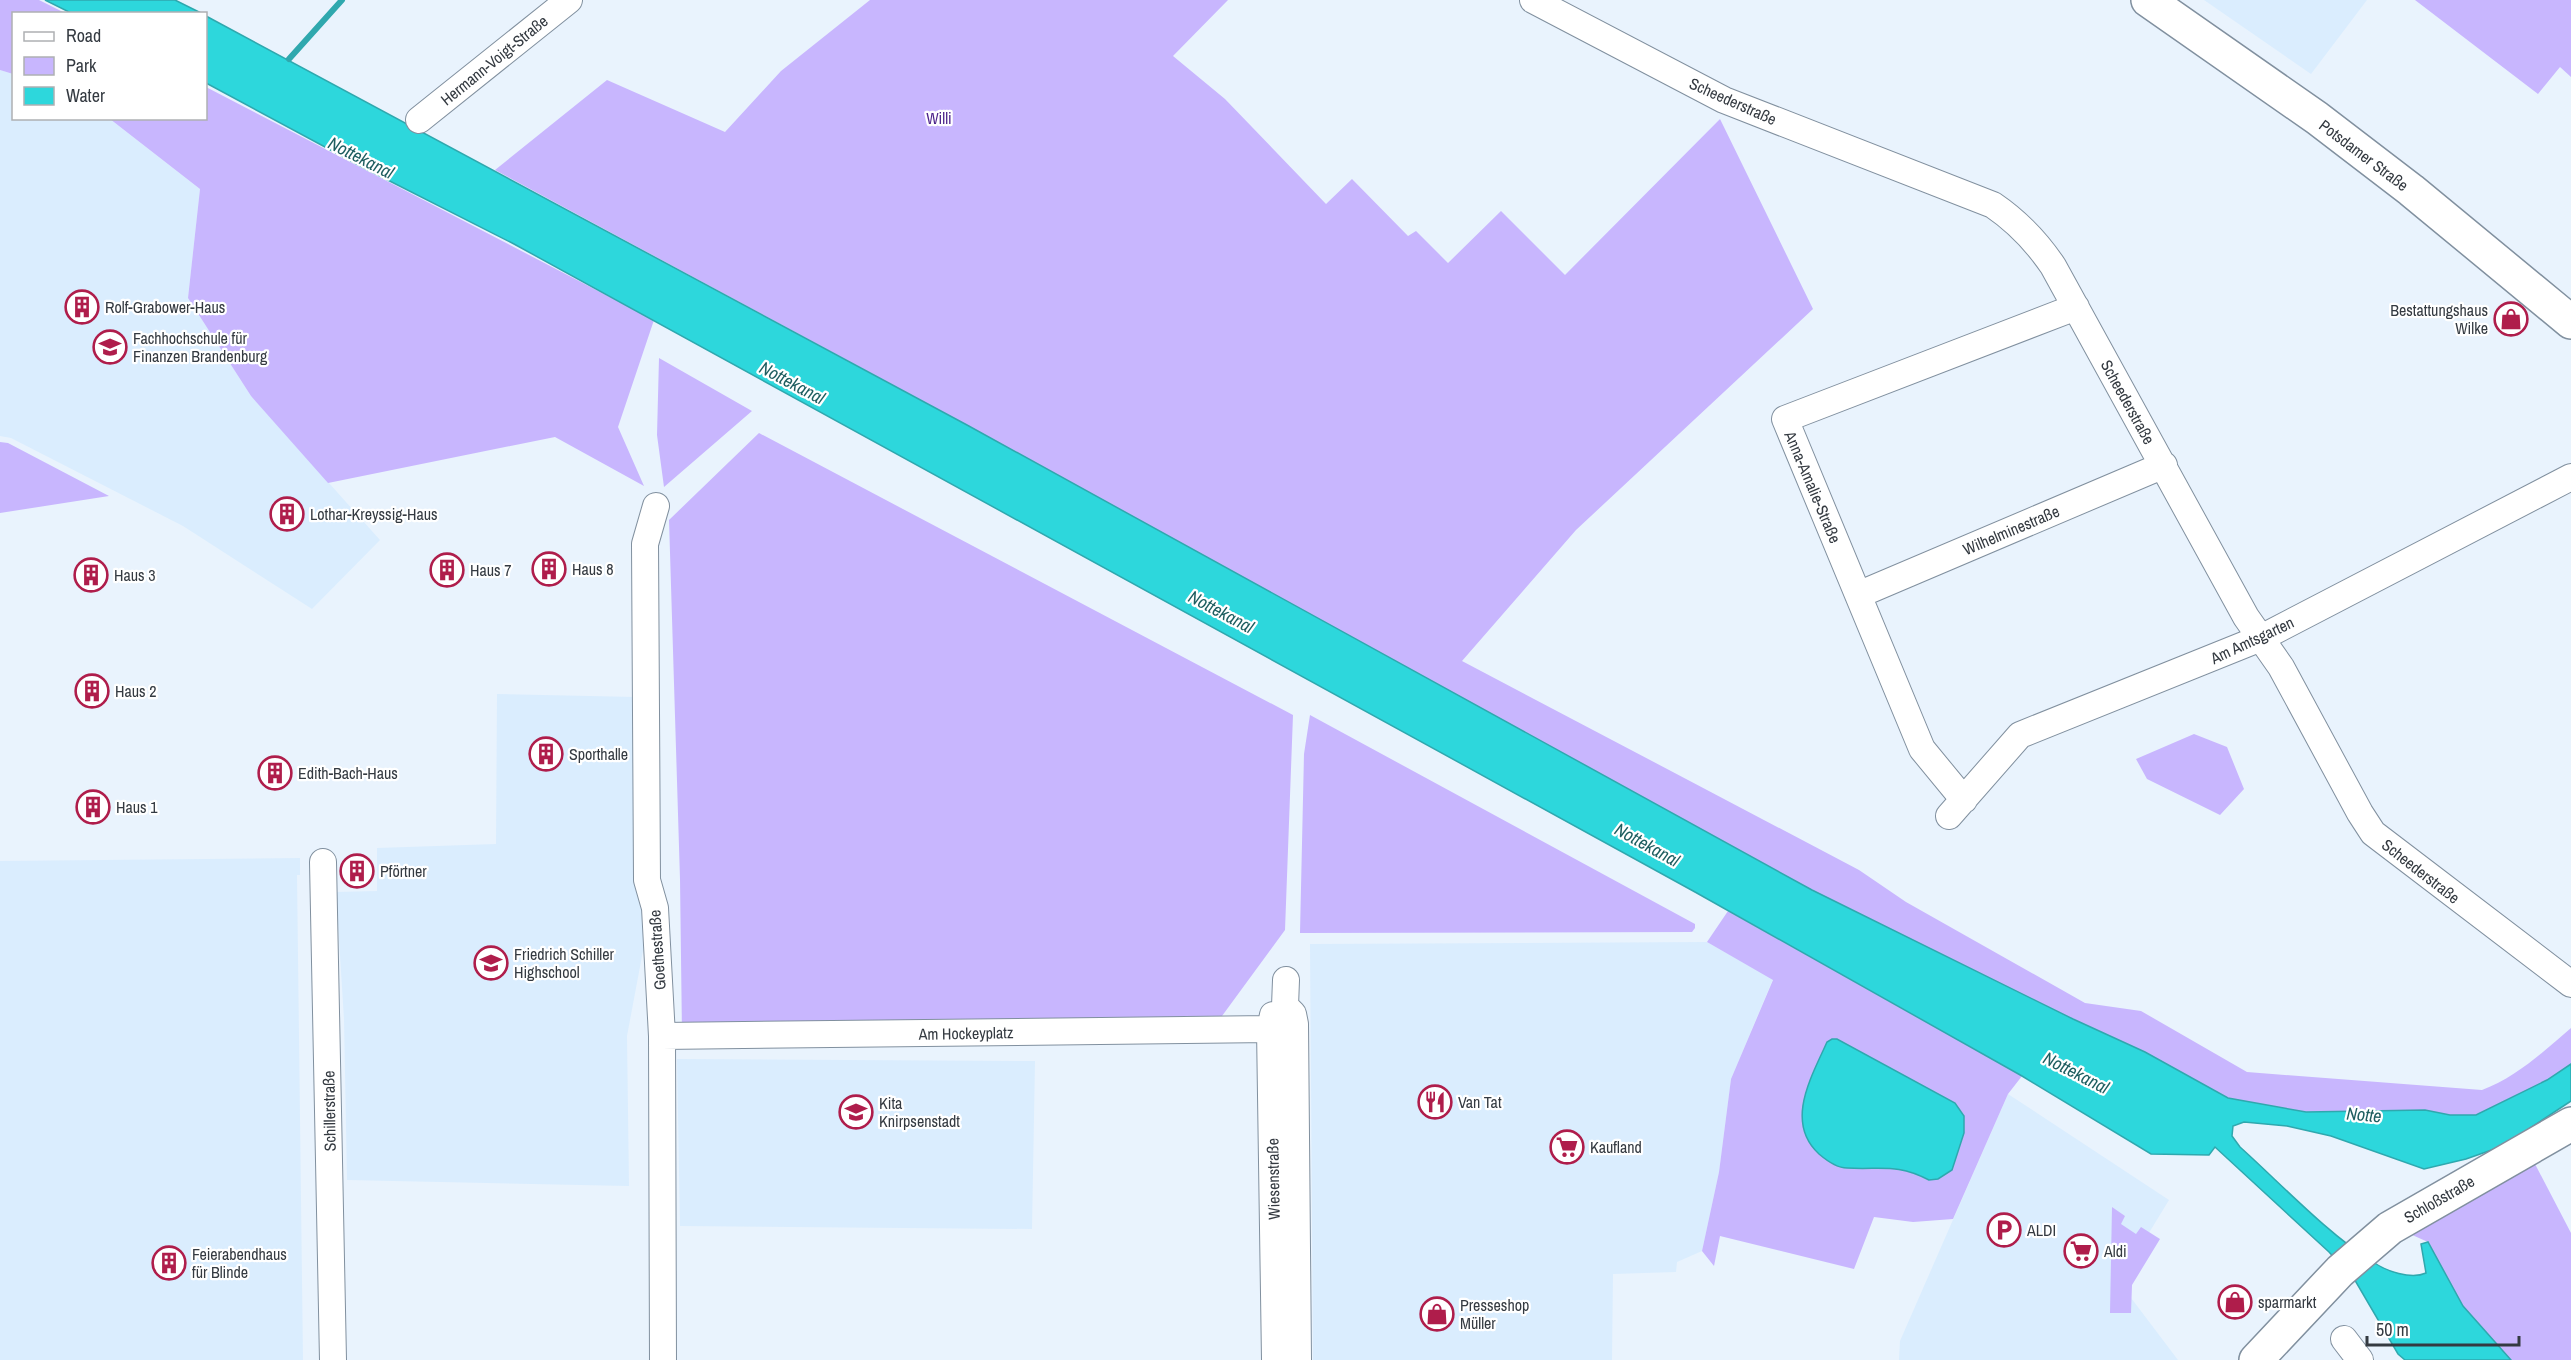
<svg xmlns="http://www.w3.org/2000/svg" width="2571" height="1360" font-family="'Archivo Narrow',sans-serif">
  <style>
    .built { fill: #daedfe }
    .green { fill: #c8b6fe; fill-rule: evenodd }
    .water { fill: #2dd7dc; stroke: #2fa8ae; stroke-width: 1.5 }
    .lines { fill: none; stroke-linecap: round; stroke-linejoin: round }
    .stream { stroke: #2fa8ae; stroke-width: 6 }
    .minor-casing { stroke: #81909f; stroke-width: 28 }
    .major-casing { stroke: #81909f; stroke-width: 36 }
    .minor { stroke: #fff; stroke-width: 26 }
    .major { stroke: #fff; stroke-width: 33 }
    .labels { text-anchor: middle; stroke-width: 4.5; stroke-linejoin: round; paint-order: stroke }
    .street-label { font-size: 16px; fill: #343a41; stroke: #fff }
    .park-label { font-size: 16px; fill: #4d248b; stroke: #fff }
    .poi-label { font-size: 16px; fill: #343a41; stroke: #fff; text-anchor: start }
    .water-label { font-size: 18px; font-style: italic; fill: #1e5e60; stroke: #fff }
  </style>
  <rect width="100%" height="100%" fill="#e9f3fd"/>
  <!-- built -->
  <path class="built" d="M 2204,0 L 2367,0 L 2311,74 Z
    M 0,70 L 13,74 L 14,118 L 110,119 L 200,189 L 188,298 L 251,396 L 380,540 L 312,609 L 183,526 L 11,438 L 0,436 Z
    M 497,694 L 636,697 L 651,908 L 627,1036 L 629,1186 L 347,1180 L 344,1019 L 336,892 L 377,891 L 377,848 L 496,844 Z
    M 300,858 L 300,875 L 297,875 L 303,1360 L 0,1360 L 0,861 Z
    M 1707,942 L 1773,979 L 1731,1079 L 1719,1172 L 1702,1251 L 1677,1262 L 1676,1272 L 1613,1274 L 1612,1360 L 1313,1360 L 1310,944 Z
    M 677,1059 L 1035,1061 L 1032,1229 L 680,1226 Z
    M 2008,1094 L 2169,1200 L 2119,1282 L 2178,1360 L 1899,1360 L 1900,1341 Z"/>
  <!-- green -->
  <path class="green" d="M 0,0 L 39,0 L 65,13 L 14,14 L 13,74 L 0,70 Z
    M 870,0 L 1228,0 L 1173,56 L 1225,99 L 1326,204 L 1352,179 L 1408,236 L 1416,231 L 1448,263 L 1501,211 L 1565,275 L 1720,119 L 1813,309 L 1576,530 L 1462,661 L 1859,870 L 1906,902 L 2085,1003 L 2141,1011 L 2247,1072 L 2482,1090 C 2517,1077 2544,1051 2571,1028 L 2571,1064 L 2547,1080 L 2476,1115 L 2450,1115 L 2425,1110 L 2306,1112 L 2228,1098 L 2145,1052 L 2073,1019 L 1812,890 L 967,425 L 495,170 L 607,80 L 725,132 L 781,71 Z
    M 2415,0 L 2571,0 L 2571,77 L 2560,67 L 2538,94 Z
    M 206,87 L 654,320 L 618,427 L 644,486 L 555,437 L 328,483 L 251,396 L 188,298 L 200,189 L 110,119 L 206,118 Z
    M 659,358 L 752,411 L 664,487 L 657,435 Z
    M 759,433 L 1293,715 L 1285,930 L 1222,1016 L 1126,1025 L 682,1035 L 680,879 L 669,520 Z
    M 0,442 L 8,443 L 109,496 L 0,513 Z
    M 1310,715 L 1695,924 L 1695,928 L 1692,932 L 1300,933 L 1304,754 Z
    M 2194,734 L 2227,747 L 2244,789 L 2220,815 L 2147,779 L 2136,759 Z
    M 1728,911 L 2022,1076 L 2008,1094 L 1953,1219 L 1913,1222 L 1874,1217 L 1854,1269 L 1720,1236 L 1714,1266 L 1702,1251 L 1719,1172 L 1731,1079 L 1773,980 L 1707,942 ZM 1832,1039 L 1837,1039 L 1955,1103 L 1964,1115 L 1964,1133 L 1929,1180 L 1909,1170 L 1896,1168 Z
    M 2535,1164 L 2571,1233 L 2571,1360 L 2511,1360 L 2463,1306 L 2428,1242 L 2410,1234 Z
    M 2112,1207 L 2125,1216 L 2121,1224 L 2136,1234 L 2141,1227 L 2160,1239 L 2132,1285 L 2131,1313 L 2110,1313 Z"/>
  <!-- water -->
  <path class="water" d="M 45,0 L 175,0 L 201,13 L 71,13 Z
    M 206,16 L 967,425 L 1812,890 L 2073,1019 L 2145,1052 L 2228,1098 L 2306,1112 L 2425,1110 L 2450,1115 L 2476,1115 L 2547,1080 L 2571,1064 L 2571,1101 L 2503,1146 L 2466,1159 L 2424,1169 L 2331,1136 L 2287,1126 L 2244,1122 L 2233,1126 L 2232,1136 L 2240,1147 C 2280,1183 2329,1235 2373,1262 C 2386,1271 2411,1280 2426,1273 L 2421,1244 L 2428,1242 L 2463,1306 L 2511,1360 L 2405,1360 L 2398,1354 L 2356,1282 L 2329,1252 L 2215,1147 L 2209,1155 L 2151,1154 L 2022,1076 L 1695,892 L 514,244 L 366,169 L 206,83 Z
    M 1832,1039 L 1837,1039 L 1955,1103 L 1964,1116 L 1964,1133 L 1952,1170 L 1938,1179 L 1929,1180 C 1897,1163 1881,1170 1847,1168 C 1837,1168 1826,1160 1819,1154 C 1784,1122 1812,1076 1827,1042 Z"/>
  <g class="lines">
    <!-- stream -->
    <path class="stream" d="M 289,59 L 342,0"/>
    <!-- minor casing -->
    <g class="minor-casing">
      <path id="minor" d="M 1533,0 L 1724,100 L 1993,205 C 2018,222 2036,241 2053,266 L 2246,617 L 2281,667 L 2360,813 L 2373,833 L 2571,984
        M 419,120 L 569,0
        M 656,506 L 645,544 L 647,880 L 655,908 L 662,1036 L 663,1360
        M 1858,595 L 2164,465
        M 1964,800 L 1922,749 L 1785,419 L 2076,307
        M 1949,816 L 2020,735 L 2261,638 L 2571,477
        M 323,862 L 333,1360
        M 1286,980 L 1285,1006 L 1293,1014 L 1295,1024 L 1298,1360
        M 1273,1015 L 1270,1029 L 1275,1360
        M 662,1036 L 1270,1029
        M 2344,1339 L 2360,1360"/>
    </g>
    <!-- major casing -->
    <g class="major-casing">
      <path id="major" d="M 2148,0 L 2317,118 L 2411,190 L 2571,322
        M 2256,1360 L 2340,1271 L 2390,1228 L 2571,1124"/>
    </g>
    <!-- minor -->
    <use href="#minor" class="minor"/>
    <!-- major -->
    <use href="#major" class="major"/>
  </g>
  <!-- icons -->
  <defs>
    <g id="building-ring" transform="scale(1.725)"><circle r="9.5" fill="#fff" stroke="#af1d4b" stroke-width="1.5"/><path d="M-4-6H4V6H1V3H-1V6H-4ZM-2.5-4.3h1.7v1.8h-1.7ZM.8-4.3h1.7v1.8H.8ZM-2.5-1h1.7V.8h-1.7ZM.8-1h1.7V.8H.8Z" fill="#af1d4b"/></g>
    <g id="shop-ring" transform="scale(1.725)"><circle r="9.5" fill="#fff" stroke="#af1d4b" stroke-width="1.5"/><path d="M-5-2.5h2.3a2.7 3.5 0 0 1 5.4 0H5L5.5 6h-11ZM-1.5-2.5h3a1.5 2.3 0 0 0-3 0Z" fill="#af1d4b"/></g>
    <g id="university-ring" transform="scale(1.725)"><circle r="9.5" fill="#fff" stroke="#af1d4b" stroke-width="1.5"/><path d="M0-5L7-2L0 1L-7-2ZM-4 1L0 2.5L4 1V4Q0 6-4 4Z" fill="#af1d4b"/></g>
    <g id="school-ring" transform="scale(1.725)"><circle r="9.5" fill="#fff" stroke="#af1d4b" stroke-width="1.5"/><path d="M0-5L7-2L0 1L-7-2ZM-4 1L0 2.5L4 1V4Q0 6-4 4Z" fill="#af1d4b"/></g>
    <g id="restaurant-ring" transform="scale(1.725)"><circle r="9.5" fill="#fff" stroke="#af1d4b" stroke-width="1.5"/><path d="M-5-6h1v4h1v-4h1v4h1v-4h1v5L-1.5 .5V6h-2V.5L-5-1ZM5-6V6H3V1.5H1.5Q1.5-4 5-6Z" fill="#af1d4b"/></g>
    <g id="supermarket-ring" transform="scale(1.725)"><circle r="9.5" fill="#fff" stroke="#af1d4b" stroke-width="1.5"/><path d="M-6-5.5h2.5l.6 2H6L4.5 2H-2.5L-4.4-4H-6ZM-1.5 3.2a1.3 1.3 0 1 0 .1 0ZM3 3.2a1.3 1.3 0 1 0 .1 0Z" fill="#af1d4b"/></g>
    <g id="parking-ring" transform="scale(1.725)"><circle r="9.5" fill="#fff" stroke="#af1d4b" stroke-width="1.5"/><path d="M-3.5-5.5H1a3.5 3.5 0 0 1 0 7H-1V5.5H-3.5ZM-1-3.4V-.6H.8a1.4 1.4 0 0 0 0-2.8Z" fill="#af1d4b"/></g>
  </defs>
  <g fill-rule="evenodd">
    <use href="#building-ring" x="82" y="307"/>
    <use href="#shop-ring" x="2511" y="319"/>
    <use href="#university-ring" x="110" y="347"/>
    <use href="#building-ring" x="287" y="514"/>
    <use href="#building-ring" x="549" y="569"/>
    <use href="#building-ring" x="447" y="570"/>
    <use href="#building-ring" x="91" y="575"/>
    <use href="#building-ring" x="92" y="691"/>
    <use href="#building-ring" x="546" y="754"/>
    <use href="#building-ring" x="275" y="773"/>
    <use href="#building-ring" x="93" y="807"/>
    <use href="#building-ring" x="357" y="871"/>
    <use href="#school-ring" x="491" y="963"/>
    <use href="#restaurant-ring" x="1435" y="1102"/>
    <use href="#school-ring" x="856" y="1112"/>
    <use href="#supermarket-ring" x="1567" y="1147"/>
    <use href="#parking-ring" x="2004" y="1230"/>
    <use href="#supermarket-ring" x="2081" y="1251"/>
    <use href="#building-ring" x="169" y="1263"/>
    <use href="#shop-ring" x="2235" y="1302"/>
    <use href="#shop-ring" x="1437" y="1314"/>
  </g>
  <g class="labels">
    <!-- street labels -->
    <g class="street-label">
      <text transform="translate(494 60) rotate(-39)" y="6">Hermann-Voigt-Straße</text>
      <text transform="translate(1733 101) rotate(24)" y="6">Scheederstraße</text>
      <text transform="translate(2364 155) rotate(37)" y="6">Potsdamer Straße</text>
      <text transform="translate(2128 402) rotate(61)" y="6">Scheederstraße</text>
      <text transform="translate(1813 487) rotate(67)" y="6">Anna-Amalie-Straße</text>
      <text transform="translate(2011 530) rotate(-23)" y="6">Wilhelminestraße</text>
      <text transform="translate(2252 640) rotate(-25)" y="6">Am Amtsgarten</text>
      <text transform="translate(2421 871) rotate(38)" y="6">Scheederstraße</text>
      <text transform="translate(657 950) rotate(-94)" y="6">Goethestraße</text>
      <text transform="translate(966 1033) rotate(-1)" y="6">Am Hockeyplatz</text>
      <text transform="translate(329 1111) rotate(-91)" y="6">Schillerstraße</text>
      <text transform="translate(1273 1179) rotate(-91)" y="6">Wiesenstraße</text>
      <text transform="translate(2439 1199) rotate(-30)" y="6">Schloßstraße</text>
    </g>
    <!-- park labels -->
    <g class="park-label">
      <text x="939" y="124">Willi</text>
    </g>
    <!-- poi labels -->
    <g class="poi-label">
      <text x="105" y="313">Rolf-Grabower-Haus</text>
      <text x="2488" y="316" text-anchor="end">Bestattungshaus<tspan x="2488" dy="18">Wilke</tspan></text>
      <text x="133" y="344">Fachhochschule für<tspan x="133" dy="18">Finanzen Brandenburg</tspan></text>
      <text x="310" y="520">Lothar-Kreyssig-Haus</text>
      <text x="572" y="575">Haus 8</text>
      <text x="470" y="576">Haus 7</text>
      <text x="114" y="581">Haus 3</text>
      <text x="115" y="697">Haus 2</text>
      <text x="569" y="760">Sporthalle</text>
      <text x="298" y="779">Edith-Bach-Haus</text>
      <text x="116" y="813">Haus 1</text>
      <text x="380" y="877">Pförtner</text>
      <text x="514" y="960">Friedrich Schiller<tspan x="514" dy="18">Highschool</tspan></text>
      <text x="1458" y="1108">Van Tat</text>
      <text x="879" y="1109">Kita<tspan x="879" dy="18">Knirpsenstadt</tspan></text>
      <text x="1590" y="1153">Kaufland</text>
      <text x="2027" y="1236">ALDI</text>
      <text x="2104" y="1257">Aldi</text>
      <text x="192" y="1260">Feierabendhaus<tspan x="192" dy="18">für Blinde</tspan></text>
      <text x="2258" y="1308">sparmarkt</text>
      <text x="1460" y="1311">Presseshop<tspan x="1460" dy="18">Müller</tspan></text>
    </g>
    <!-- water labels -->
    <g class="water-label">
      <text transform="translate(361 158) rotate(27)" y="6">Nottekanal</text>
      <text transform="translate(792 383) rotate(28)" y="6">Nottekanal</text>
      <text transform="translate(1221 612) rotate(28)" y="6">Nottekanal</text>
      <text transform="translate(1647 845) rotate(29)" y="6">Nottekanal</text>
      <text transform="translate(2076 1073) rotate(27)" y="6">Nottekanal</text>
      <text transform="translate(2364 1115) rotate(5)" y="6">Notte</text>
    </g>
  </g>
  <!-- legend -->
  <rect x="12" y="12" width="195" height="108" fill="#ffffff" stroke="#aeb0b3" stroke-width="1.5"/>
  <rect x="24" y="32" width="30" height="9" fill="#ffffff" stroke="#aeb0b3" stroke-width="1.5"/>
  <text x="66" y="42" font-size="18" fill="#343a41">Road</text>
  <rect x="24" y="57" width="30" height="18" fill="#c8b6fe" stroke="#aeb0b3" stroke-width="1.5"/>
  <text x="66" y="72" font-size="18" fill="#343a41">Park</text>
  <rect x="24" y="87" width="30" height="18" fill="#2dd7dc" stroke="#aeb0b3" stroke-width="1.5"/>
  <text x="66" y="102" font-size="18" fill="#343a41">Water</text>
  <!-- scale -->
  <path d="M2367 1336v9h152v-9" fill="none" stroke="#343a41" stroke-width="3"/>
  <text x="2376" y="1336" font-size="18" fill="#343a41" stroke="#ffffff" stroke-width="4.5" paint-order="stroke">50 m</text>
</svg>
